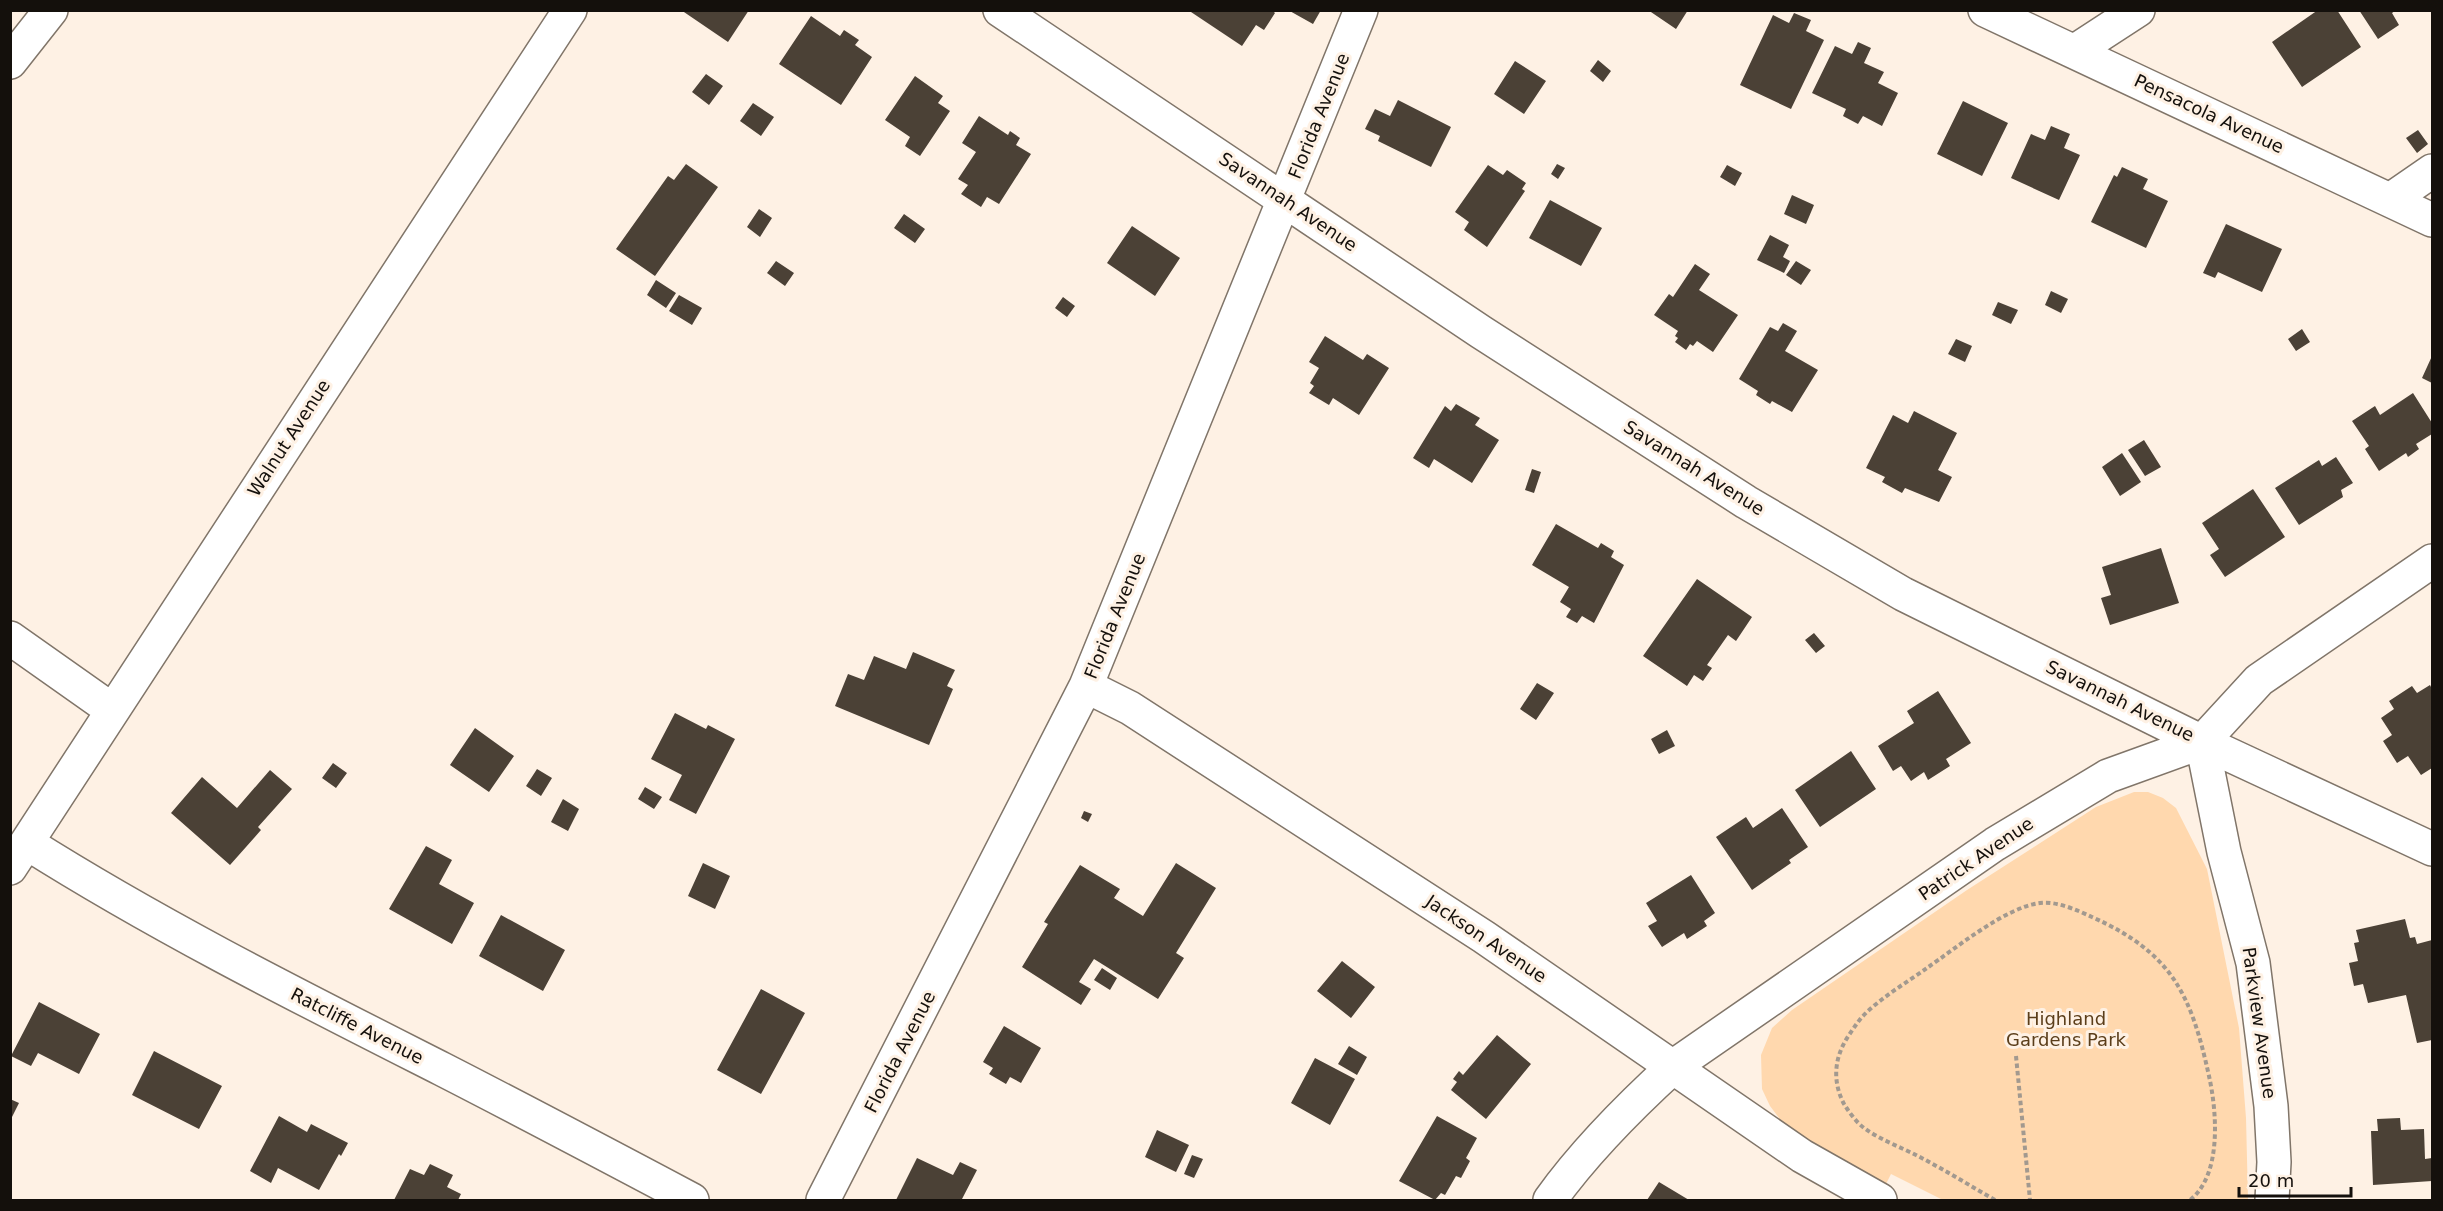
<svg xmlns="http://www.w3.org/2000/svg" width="2443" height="1211" font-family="'DejaVu Sans',sans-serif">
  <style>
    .green { fill: #ffd8ae }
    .building { fill: #4b4136 }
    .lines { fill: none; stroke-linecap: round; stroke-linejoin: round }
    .minor-casing { stroke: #807569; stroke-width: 36 }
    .path { stroke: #a2998f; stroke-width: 4; stroke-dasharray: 4.5 3; stroke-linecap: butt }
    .minor { stroke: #fff; stroke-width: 33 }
    .labels { text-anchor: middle; stroke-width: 6; stroke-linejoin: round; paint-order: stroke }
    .street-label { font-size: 18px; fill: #14100c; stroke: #fef1e4 }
    .park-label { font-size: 18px; fill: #5b3e1a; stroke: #fef1e4 }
  </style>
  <rect width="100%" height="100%" fill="#fef1e4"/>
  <!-- green -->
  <path class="green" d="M 2134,792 L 2148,792 L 2163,798 L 2176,808 L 2207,869 L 2239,1028 L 2246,1118 L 2248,1200 L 1943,1200 L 1891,1174 L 1882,1192 L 1782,1122 L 1770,1106 L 1762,1089 L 1761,1055 L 1772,1028 L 1792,1010 L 1967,890 L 2096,807 Z"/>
  <!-- building -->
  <path class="building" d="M 681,10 L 749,10 L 728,42 Z
    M 1188,10 L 1272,10 L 1275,13 L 1264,30 L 1256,25 L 1242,46 Z
    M 1288,10 L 1321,10 L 1313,24 Z
    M 1648,10 L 1688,10 L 1676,29 Z
    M 2318,10 L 2337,10 L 2361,47 L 2302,87 L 2272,42 Z
    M 2359,10 L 2396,10 L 2392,13 L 2399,25 L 2378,39 Z
    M 1794,13 L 1811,20 L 1806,31 L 1824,40 L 1791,109 L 1740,85 L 1773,15 L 1789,23 Z
    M 811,16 L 840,36 L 844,30 L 859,40 L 855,45 L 872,57 L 841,105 L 779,64 Z
    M 1858,42 L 1871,48 L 1864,63 L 1884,72 L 1878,83 L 1898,93 L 1882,126 L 1863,116 L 1858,124 L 1843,116 L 1846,109 L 1812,93 L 1835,46 L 1852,54 Z
    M 1598,60 L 1611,71 L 1603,82 L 1590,71 Z
    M 1515,61 L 1546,81 L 1524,114 L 1494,94 Z
    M 706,74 L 723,86 L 709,105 L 692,92 Z
    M 915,76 L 943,96 L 938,103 L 950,111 L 920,156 L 905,146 L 910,137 L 885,120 Z
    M 1398,100 L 1451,127 L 1431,167 L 1378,141 L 1380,136 L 1365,129 L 1375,109 L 1390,116 Z
    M 1963,101 L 2008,123 L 1982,176 L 1937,154 Z
    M 753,103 L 774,117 L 761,136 L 740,121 Z
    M 979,116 L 1008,135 L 1010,131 L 1020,138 L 1016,145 L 1031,154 L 999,204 L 987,197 L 981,207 L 961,194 L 968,185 L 958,179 L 976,152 L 962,143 Z
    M 2051,126 L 2070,134 L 2064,148 L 2080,155 L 2059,200 L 2011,178 L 2031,134 L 2045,140 Z
    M 2418,130 L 2428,144 L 2417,153 L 2406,138 Z
    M 686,164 L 718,187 L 655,276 L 616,249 L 668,176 L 674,180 Z
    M 1557,164 L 1565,168 L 1558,179 L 1551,174 Z
    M 1488,165 L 1503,175 L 1507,170 L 1526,183 L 1522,189 L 1525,191 L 1487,247 L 1464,230 L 1469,222 L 1455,212 Z
    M 1727,165 L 1742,173 L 1735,186 L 1720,177 Z
    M 2122,167 L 2148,179 L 2143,189 L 2168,201 L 2146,248 L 2091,222 L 2114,175 L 2117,177 Z
    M 1792,195 L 1814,205 L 1806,224 L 1784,214 Z
    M 1550,200 L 1602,228 L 1581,266 L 1529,238 Z
    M 759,209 L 772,218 L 760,237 L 747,227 Z
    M 904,214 L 925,229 L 915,243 L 894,228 Z
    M 2226,224 L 2282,249 L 2262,292 L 2218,272 L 2215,278 L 2203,273 Z
    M 1132,226 L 1180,258 L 1155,296 L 1107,263 Z
    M 1770,235 L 1789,245 L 1783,257 L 1790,261 L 1784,273 L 1757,260 Z
    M 776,261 L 794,273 L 785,286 L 767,273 Z
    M 1796,261 L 1811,270 L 1801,285 L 1786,275 Z
    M 1695,264 L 1710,274 L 1699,290 L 1738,315 L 1713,352 L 1697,341 L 1693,346 L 1690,344 L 1686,350 L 1675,342 L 1678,338 L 1675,336 L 1678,331 L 1654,315 L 1669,294 L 1673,297 Z
    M 656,280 L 676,293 L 666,308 L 647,295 Z
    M 2051,291 L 2068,299 L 2061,313 L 2045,305 Z
    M 679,295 L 702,308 L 692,325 L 669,311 Z
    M 1063,297 L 1075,306 L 1067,317 L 1055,308 Z
    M 1998,302 L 2018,310 L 2011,324 L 1992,315 Z
    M 1783,323 L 1797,331 L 1785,351 L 1818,370 L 1792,412 L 1772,401 L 1770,404 L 1756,395 L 1758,391 L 1739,379 L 1770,327 L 1778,331 Z
    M 2302,329 L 2310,342 L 2296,351 L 2288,339 Z
    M 1325,336 L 1363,360 L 1367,354 L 1389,368 L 1359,415 L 1333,398 L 1329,405 L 1309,393 L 1314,386 L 1310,383 L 1319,368 L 1309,362 Z
    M 1956,339 L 1972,346 L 1965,362 L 1948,354 Z
    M 2432,356 L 2432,383 L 2422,378 Z
    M 2413,393 L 2432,423 L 2432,434 L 2416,444 L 2419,449 L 2408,457 L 2406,453 L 2379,471 L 2365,449 L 2369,446 L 2352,421 L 2375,406 L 2380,415 Z
    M 1456,404 L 1480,418 L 1475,425 L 1499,440 L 1472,483 L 1434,459 L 1429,468 L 1413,458 L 1445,406 L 1451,411 Z
    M 1914,411 L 1957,433 L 1938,470 L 1952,477 L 1939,502 L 1905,488 L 1902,493 L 1882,482 L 1885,477 L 1866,468 L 1893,415 L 1908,423 Z
    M 2144,440 L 2161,467 L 2145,476 L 2128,450 Z
    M 2122,453 L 2141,482 L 2120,496 L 2102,467 Z
    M 2336,457 L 2353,483 L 2341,490 L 2343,497 L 2299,525 L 2275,488 L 2319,460 L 2322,466 Z
    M 1532,469 L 1541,472 L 1534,493 L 1525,490 Z
    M 2253,489 L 2285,537 L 2225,577 L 2210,555 L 2219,549 L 2202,523 Z
    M 1556,524 L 1598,548 L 1601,543 L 1614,551 L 1611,557 L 1624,565 L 1594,623 L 1582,616 L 1577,623 L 1566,617 L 1571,609 L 1560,602 L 1569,587 L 1532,565 Z
    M 2161,548 L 2179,603 L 2110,625 L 2101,598 L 2111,595 L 2102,567 Z
    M 1697,579 L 1752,617 L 1736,641 L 1728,635 L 1707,665 L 1712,668 L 1703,681 L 1694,675 L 1687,686 L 1643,656 Z
    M 1814,633 L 1825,646 L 1816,653 L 1805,640 Z
    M 913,652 L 955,670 L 947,686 L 953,689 L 929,745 L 835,706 L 848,674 L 864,680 L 874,656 L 906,669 Z
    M 1537,683 L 1554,693 L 1536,720 L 1520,709 Z
    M 2430,685 L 2432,689 L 2432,768 L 2421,775 L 2408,756 L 2397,763 L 2383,741 L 2392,735 L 2381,718 L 2394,709 L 2389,701 L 2412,686 L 2417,693 Z
    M 1938,691 L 1971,743 L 1946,759 L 1950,766 L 1928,780 L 1924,772 L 1911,781 L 1901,766 L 1893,771 L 1878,746 L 1914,723 L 1907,711 Z
    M 675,713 L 706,729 L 708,725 L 735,739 L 696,814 L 669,800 L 682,775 L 651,759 Z
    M 475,728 L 514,756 L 489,792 L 450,765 Z
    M 1667,730 L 1675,746 L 1659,754 L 1651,739 Z
    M 1851,751 L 1876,789 L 1820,827 L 1795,790 Z
    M 333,763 L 347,773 L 336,788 L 322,778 Z
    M 537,769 L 552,778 L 541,796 L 526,786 Z
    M 270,770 L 292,789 L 258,827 L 261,830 L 230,865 L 171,813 L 202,777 L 237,808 Z
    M 645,787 L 662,797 L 654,809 L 638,799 Z
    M 563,799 L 579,809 L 568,831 L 551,822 Z
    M 1782,808 L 1808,847 L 1789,860 L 1791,863 L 1752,890 L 1716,837 L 1746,817 L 1753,828 Z
    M 1084,811 L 1092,814 L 1088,822 L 1081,818 Z
    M 426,846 L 452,860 L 439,884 L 474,903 L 452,944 L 389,909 Z
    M 703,863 L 730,876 L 715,909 L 688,896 Z
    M 1176,863 L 1216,888 L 1176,953 L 1184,958 L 1158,999 L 1094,959 L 1079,982 L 1091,989 L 1081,1005 L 1022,967 L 1048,924 L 1044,922 L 1080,865 L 1120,889 L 1114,898 L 1143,916 Z
    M 1691,875 L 1715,913 L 1704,921 L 1707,926 L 1687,939 L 1684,933 L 1662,947 L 1648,926 L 1657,921 L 1646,903 Z
    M 501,915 L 565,950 L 543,991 L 479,956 Z
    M 2405,919 L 2410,938 L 2415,937 L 2417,944 L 2432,940 L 2432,1040 L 2417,1043 L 2406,995 L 2368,1003 L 2363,984 L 2354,986 L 2349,963 L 2358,961 L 2354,943 L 2359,942 L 2356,930 Z
    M 1342,961 L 1375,987 L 1351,1018 L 1317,991 Z
    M 1102,968 L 1117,978 L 1110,990 L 1094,980 Z
    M 761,989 L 805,1013 L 761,1094 L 717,1070 Z
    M 39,1002 L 100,1034 L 79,1074 L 38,1053 L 31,1066 L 11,1056 Z
    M 1004,1026 L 1041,1048 L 1021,1083 L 1010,1077 L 1006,1084 L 989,1074 L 993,1068 L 983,1062 Z
    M 1497,1035 L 1531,1064 L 1486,1119 L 1451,1090 L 1457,1082 L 1453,1079 L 1459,1071 L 1463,1075 Z
    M 1349,1046 L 1367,1057 L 1357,1075 L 1338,1064 Z
    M 154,1051 L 222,1086 L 199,1129 L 132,1095 Z
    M 1315,1058 L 1355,1079 L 1330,1125 L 1291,1103 Z
    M 10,1099 L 19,1103 L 10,1121 Z
    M 279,1116 L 307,1132 L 311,1124 L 348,1143 L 341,1156 L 339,1154 L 319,1190 L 278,1168 L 271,1183 L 250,1171 Z
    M 1437,1116 L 1477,1138 L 1466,1158 L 1470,1161 L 1461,1178 L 1456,1176 L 1445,1195 L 1441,1193 L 1435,1200 L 1399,1181 Z
    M 2400,1118 L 2401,1130 L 2424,1129 L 2425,1159 L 2432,1158 L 2432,1181 L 2373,1185 L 2371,1131 L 2378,1131 L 2377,1119 Z
    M 1157,1130 L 1189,1145 L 1176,1172 L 1145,1157 Z
    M 1192,1155 L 1203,1159 L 1194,1178 L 1184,1174 Z
    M 917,1158 L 953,1175 L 960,1162 L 977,1170 L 962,1199 L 967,1200 L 896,1200 Z
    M 430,1164 L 453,1175 L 447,1187 L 461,1194 L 458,1200 L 394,1200 L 410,1169 L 424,1175 Z
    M 1659,1182 L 1689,1200 L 1647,1200 Z"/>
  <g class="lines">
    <!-- minor casing -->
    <g class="minor-casing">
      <path id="minor" d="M 1000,10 L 1481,332 L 1746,502 L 1903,594 L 2202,742 L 2432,849
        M 1985,10 L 2432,220
        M 2075,51 L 2138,10
        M 10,62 L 51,10
        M 2390,200 L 2432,171
        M 10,638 L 112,710
        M 1086,686 L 1130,708 L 1484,937 L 1802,1156 L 1880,1200
        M 2202,742 L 2224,852 L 2253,963 L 2271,1106 L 2274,1162 L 2272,1200
        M 27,843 C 160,927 302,998 442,1069 C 526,1112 609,1156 692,1200
        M 10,868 L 570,10
        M 823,1200 L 1086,686 L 1361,10
        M 1550,1200 C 1585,1151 1629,1107 1674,1066 L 1995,844 L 2108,776 L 2202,742 L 2259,680 L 2432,561"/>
    </g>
    <!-- path -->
    <path class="path" d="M 2016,1056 L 2030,1200
      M 1995,1200 C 1969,1185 1943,1169 1916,1155 C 1900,1147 1879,1139 1864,1128 C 1856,1122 1849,1112 1844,1104 C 1832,1081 1834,1057 1849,1035 C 1853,1029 1857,1023 1862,1017 C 1880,998 1906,983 1927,968 C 1956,948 2006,907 2040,903 C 2057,901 2077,910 2092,917 C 2172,953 2191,994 2209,1076 C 2217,1112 2222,1175 2190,1200"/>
    <!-- minor -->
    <use href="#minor" class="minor"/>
  </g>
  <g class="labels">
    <!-- street labels -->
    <g class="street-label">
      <text transform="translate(2209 114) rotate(25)" y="6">Pensacola Avenue</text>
      <text transform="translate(1319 116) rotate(-68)" y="6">Florida Avenue</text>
      <text transform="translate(1288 202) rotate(34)" y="6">Savannah Avenue</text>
      <text transform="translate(289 438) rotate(-57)" y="6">Walnut Avenue</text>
      <text transform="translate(1694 468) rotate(32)" y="6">Savannah Avenue</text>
      <text transform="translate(1115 616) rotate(-68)" y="6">Florida Avenue</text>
      <text transform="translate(2120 701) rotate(26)" y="6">Savannah Avenue</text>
      <text transform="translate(1976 859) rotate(-34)" y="6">Patrick Avenue</text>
      <text transform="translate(1486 939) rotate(34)" y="6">Jackson Avenue</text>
      <text transform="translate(2259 1023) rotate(82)" y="6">Parkview Avenue</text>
      <text transform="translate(357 1026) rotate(27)" y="6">Ratcliffe Avenue</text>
      <text transform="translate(900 1052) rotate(-63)" y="6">Florida Avenue</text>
    </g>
    <!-- park labels -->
    <g class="park-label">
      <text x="2066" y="1025">Highland<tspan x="2066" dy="21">Gardens Park</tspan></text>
    </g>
  </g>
  <!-- border -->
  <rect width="2443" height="1211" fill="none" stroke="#14100c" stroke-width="24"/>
  <!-- scale -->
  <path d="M2239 1187v9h112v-9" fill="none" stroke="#14100c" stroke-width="3"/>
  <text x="2248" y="1187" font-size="18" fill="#14100c" stroke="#fef1e4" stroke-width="4.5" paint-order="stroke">20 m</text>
</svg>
